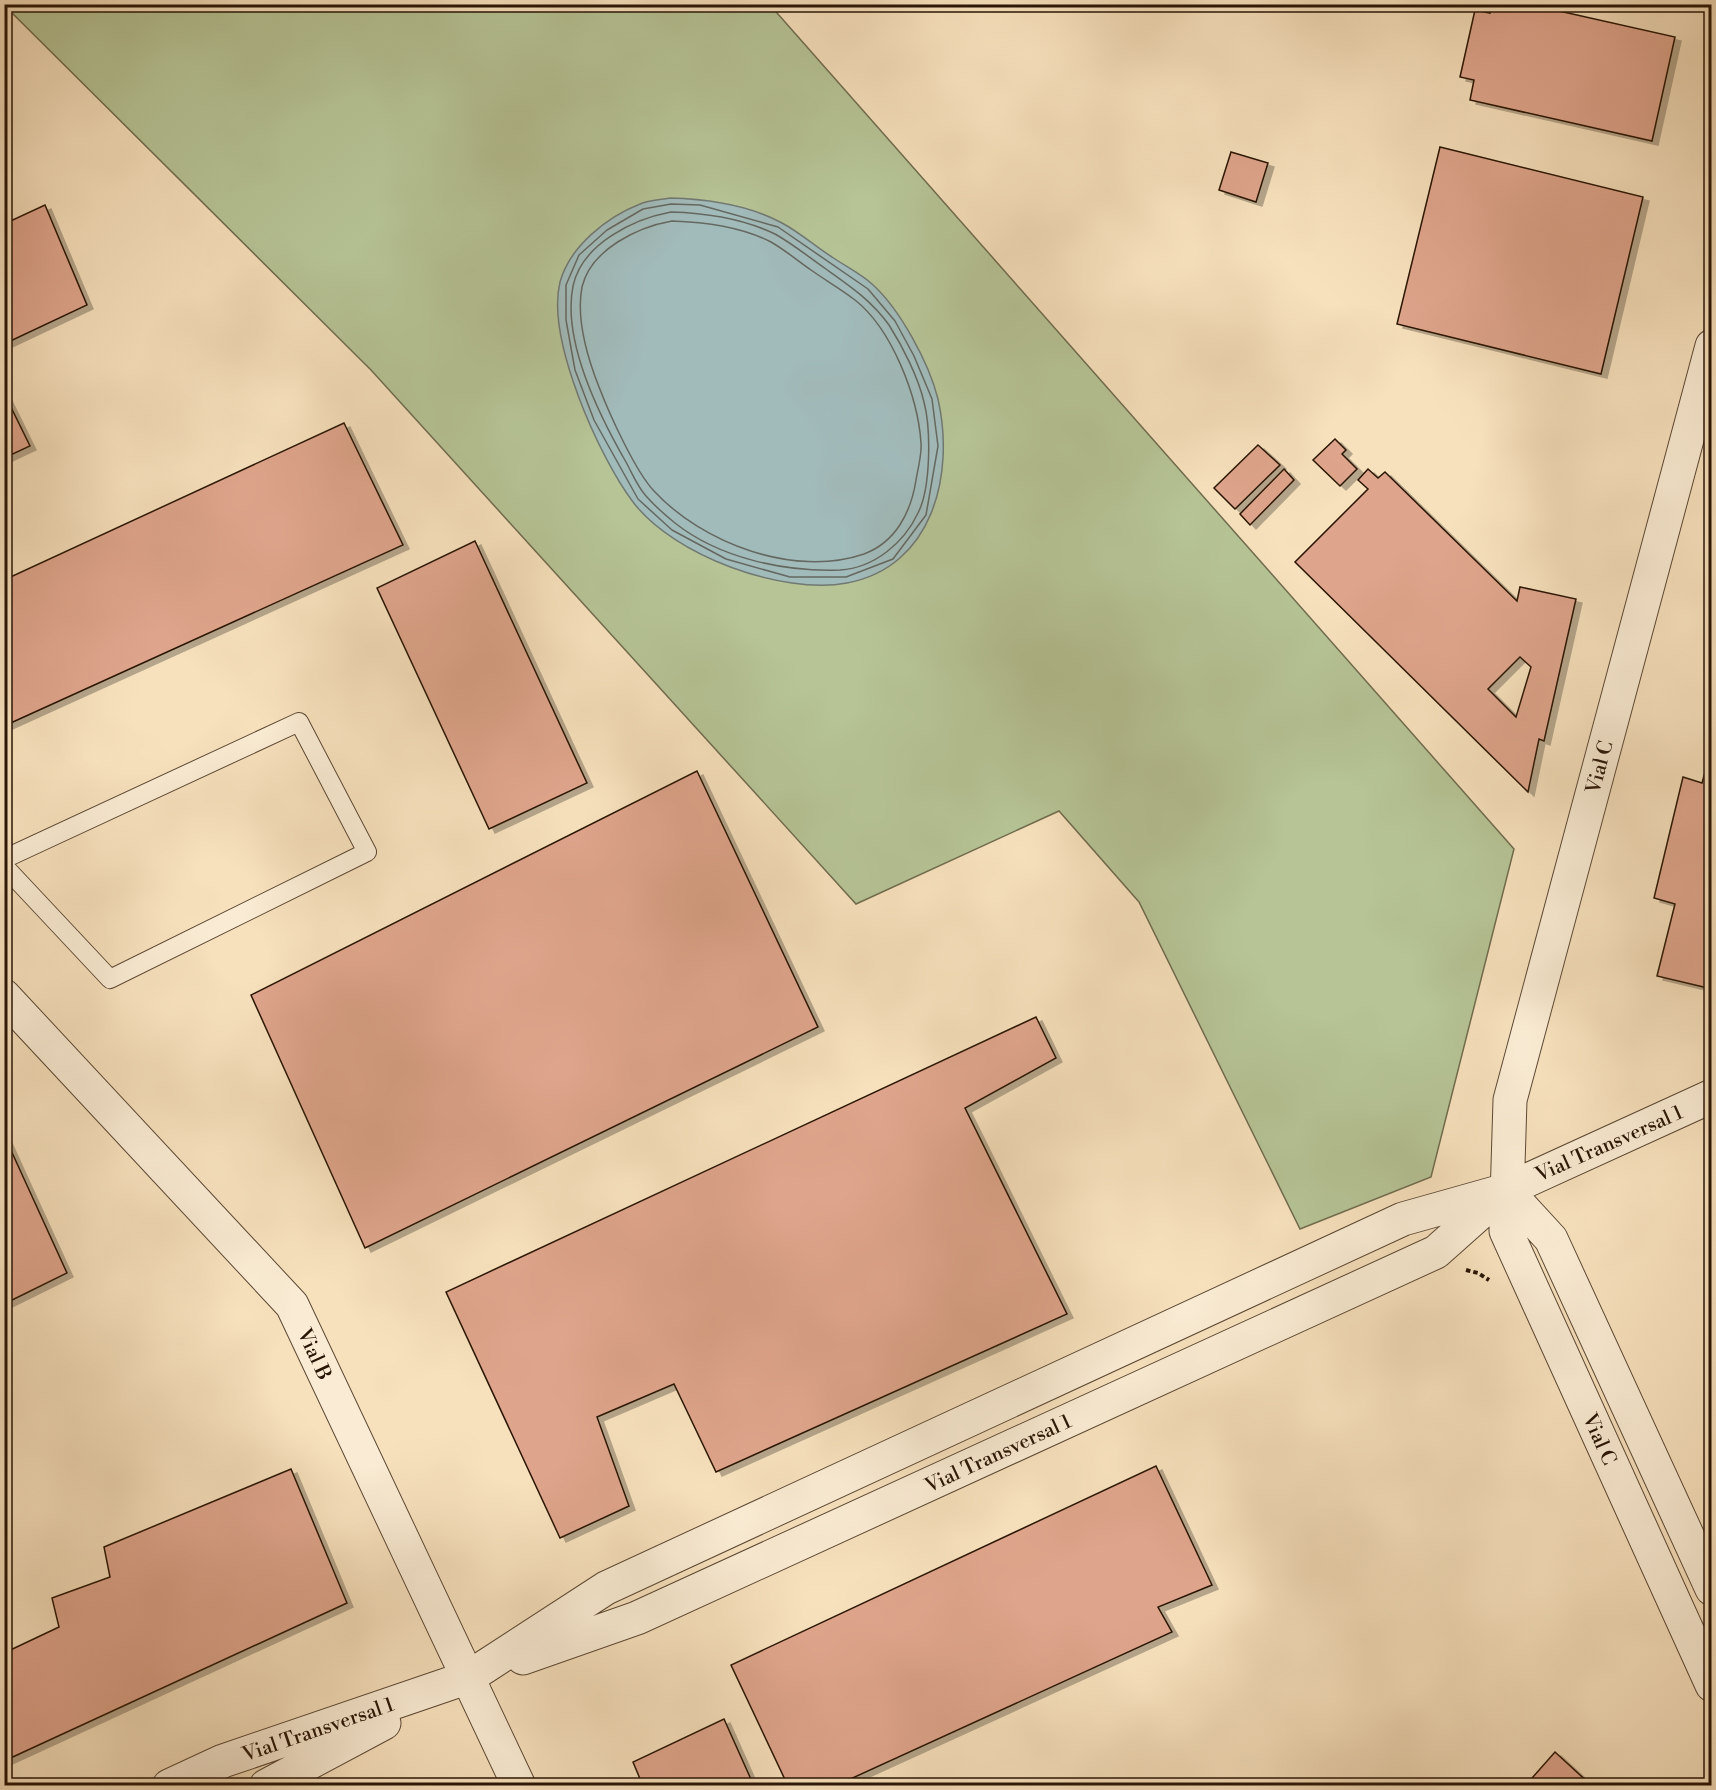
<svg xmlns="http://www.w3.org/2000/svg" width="1716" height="1790" font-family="'Libre Bodoni',serif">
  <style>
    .green { fill: #b6c496; stroke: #706c4e; stroke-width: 1.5 }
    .water { fill: #a1bbbb; stroke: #717973; stroke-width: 1.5 }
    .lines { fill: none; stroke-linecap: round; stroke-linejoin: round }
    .shore { stroke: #656860; stroke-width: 1.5 }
    .building { fill: #dfa58c; stroke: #291506; stroke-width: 1.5; fill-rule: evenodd; filter: url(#shadow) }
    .service-casing { stroke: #5c4834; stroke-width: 20 }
    .minor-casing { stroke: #5c4834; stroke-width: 35 }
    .path { stroke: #291506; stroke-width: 4; stroke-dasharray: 4.5 3; stroke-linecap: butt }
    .service { stroke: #faecd4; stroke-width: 18 }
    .minor { stroke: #faecd4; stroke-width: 33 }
    .labels { text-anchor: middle; stroke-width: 6; stroke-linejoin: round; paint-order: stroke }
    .street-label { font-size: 20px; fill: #291506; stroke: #faecd4 }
  </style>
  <defs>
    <filter id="shadow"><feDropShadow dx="6" dy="4" stdDeviation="0" flood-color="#0004"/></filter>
  </defs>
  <rect width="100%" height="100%" fill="#f7e1bd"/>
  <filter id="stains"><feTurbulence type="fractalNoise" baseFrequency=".00333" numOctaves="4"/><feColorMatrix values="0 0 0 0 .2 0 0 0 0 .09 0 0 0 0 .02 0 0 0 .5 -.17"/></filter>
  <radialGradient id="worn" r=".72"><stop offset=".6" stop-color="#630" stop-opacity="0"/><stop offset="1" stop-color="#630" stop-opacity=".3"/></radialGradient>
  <!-- green -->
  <path class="green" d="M 4,5 L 770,5 L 1514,849 L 1431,1177 L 1300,1229 L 1139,902 L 1059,811 L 856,904 L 371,370 Z"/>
  <!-- water -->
  <path class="water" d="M 670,198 C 706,199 749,205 782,223 C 799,232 815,246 832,257 C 845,266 861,274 872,284 C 900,309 929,363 938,399 C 955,474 933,567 847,583 C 782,595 674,556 633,502 C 599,457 546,339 560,282 C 570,246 607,217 640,204 C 649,200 660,200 670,198 Z"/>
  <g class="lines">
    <!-- shore -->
    <path class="shore" d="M 671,204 L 700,205 L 778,227 L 868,289 L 895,321 L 914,356 L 932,399 L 938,446 L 926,515 L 893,559 L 846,577 L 790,577 L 726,559 L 672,530 L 638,499 L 594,420 L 575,370 L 566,320 L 566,285 L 579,255 L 607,230 L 643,209 Z
      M 671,212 C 705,213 744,219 775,234 C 793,244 810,258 826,269 C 850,286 872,301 889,325 C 903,347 918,377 924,402 C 931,429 931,488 918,513 C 904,543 874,568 840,570 C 784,572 719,558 675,523 C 665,515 654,505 646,496 C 637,486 632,473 626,462 C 599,415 562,341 573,286 C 582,244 633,219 671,212 Z
      M 672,221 C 704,222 742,227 771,242 C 785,250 798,261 811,270 C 825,280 841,289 855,300 C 892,329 918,397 921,443 C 922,454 918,468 916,480 C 911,512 896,542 864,554 C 794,578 702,543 654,491 C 635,471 609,413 599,387 C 588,359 576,318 582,287 C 591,249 638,227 672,221 Z"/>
  </g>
  <!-- building -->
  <path class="building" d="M 1492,4 L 1528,4 L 1675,37 L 1652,141 L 1470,100 L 1474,80 L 1460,77 L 1475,10 L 1490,13 Z
    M 1440,147 L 1643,197 L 1601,374 L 1397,324 Z
    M 1231,152 L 1268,163 L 1256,202 L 1219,190 Z
    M 45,205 L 87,305 L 4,344 L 4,224 Z
    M 4,393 L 30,446 L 4,458 Z
    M 344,423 L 403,545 L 4,726 L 4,580 Z
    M 1335,439 L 1346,450 L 1342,454 L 1357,469 L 1340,486 L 1313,460 Z
    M 1258,445 L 1280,465 L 1235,509 L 1214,488 Z
    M 1284,469 L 1294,480 L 1250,525 L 1240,514 Z
    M 1368,469 L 1378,478 L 1385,472 L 1517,601 L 1520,587 L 1576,599 L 1544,741 L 1539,739 L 1528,792 L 1295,562 L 1368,489 L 1358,480 ZM 1520,657 L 1531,667 L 1516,717 L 1488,689 Z
    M 475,541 L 587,783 L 489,829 L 377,588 Z
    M 1712,747 L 1712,989 L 1657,976 L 1675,904 L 1654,898 L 1683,777 L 1702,783 Z
    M 697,771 L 818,1027 L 365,1248 L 251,995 Z
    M 1036,1017 L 1056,1058 L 965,1108 L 1067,1314 L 716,1472 L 674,1384 L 597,1417 L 629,1506 L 560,1538 L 446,1292 Z
    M 4,1135 L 67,1273 L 4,1304 Z
    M 1156,1466 L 1212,1585 L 1158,1607 L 1172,1632 L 835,1786 L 788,1786 L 731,1665 Z
    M 291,1469 L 347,1603 L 4,1761 L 4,1653 L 59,1627 L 52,1598 L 110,1577 L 104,1547 Z
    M 724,1719 L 754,1786 L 643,1786 L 633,1762 Z
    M 1555,1752 L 1592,1786 L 1525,1786 Z"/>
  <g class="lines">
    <!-- service casing -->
    <g class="service-casing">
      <path id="service" d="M 4,859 L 299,722 L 367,852 L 110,979 L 4,866"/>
    </g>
    <!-- minor casing -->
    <g class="minor-casing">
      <path id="minor" d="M 1712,346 L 1510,1100 L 1506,1231 L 1712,1685
        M 4,996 L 292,1305 L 519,1786
        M 1506,1190 L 1551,1239 L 1712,1589
        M 523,1658 L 637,1618 L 1436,1252 L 1500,1195
        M 169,1786 L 223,1761 L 469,1677 L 606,1588 L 1403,1219 L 1506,1190 L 1712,1096
        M 266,1786 L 384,1723"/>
    </g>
    <!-- path -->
    <path class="path" d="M 1466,1270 L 1478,1273 L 1489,1280"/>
    <!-- service -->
    <use href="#service" class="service"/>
    <!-- minor -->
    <use href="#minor" class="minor"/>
  </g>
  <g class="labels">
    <!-- street labels -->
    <g class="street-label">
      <text transform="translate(1599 767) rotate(-75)" y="7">Vial C</text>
      <text transform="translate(1609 1143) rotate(-24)" y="7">Vial Transversal 1</text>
      <text transform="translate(315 1354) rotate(65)" y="7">Vial B</text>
      <text transform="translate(1600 1439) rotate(66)" y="7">Vial C</text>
      <text transform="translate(998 1453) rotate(-25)" y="7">Vial Transversal 1</text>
      <text transform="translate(318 1729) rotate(-19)" y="7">Vial Transversal 1</text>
    </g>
  </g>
  <!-- margin -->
  <rect width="1716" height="1790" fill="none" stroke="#f7e1bd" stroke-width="24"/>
  <rect x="6" y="6" width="1704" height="1778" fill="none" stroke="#291506" stroke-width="3"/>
  <rect x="12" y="12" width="1692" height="1766" fill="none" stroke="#291506" stroke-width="1.5"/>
  <rect width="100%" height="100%" filter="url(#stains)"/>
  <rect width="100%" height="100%" fill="url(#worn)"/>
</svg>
